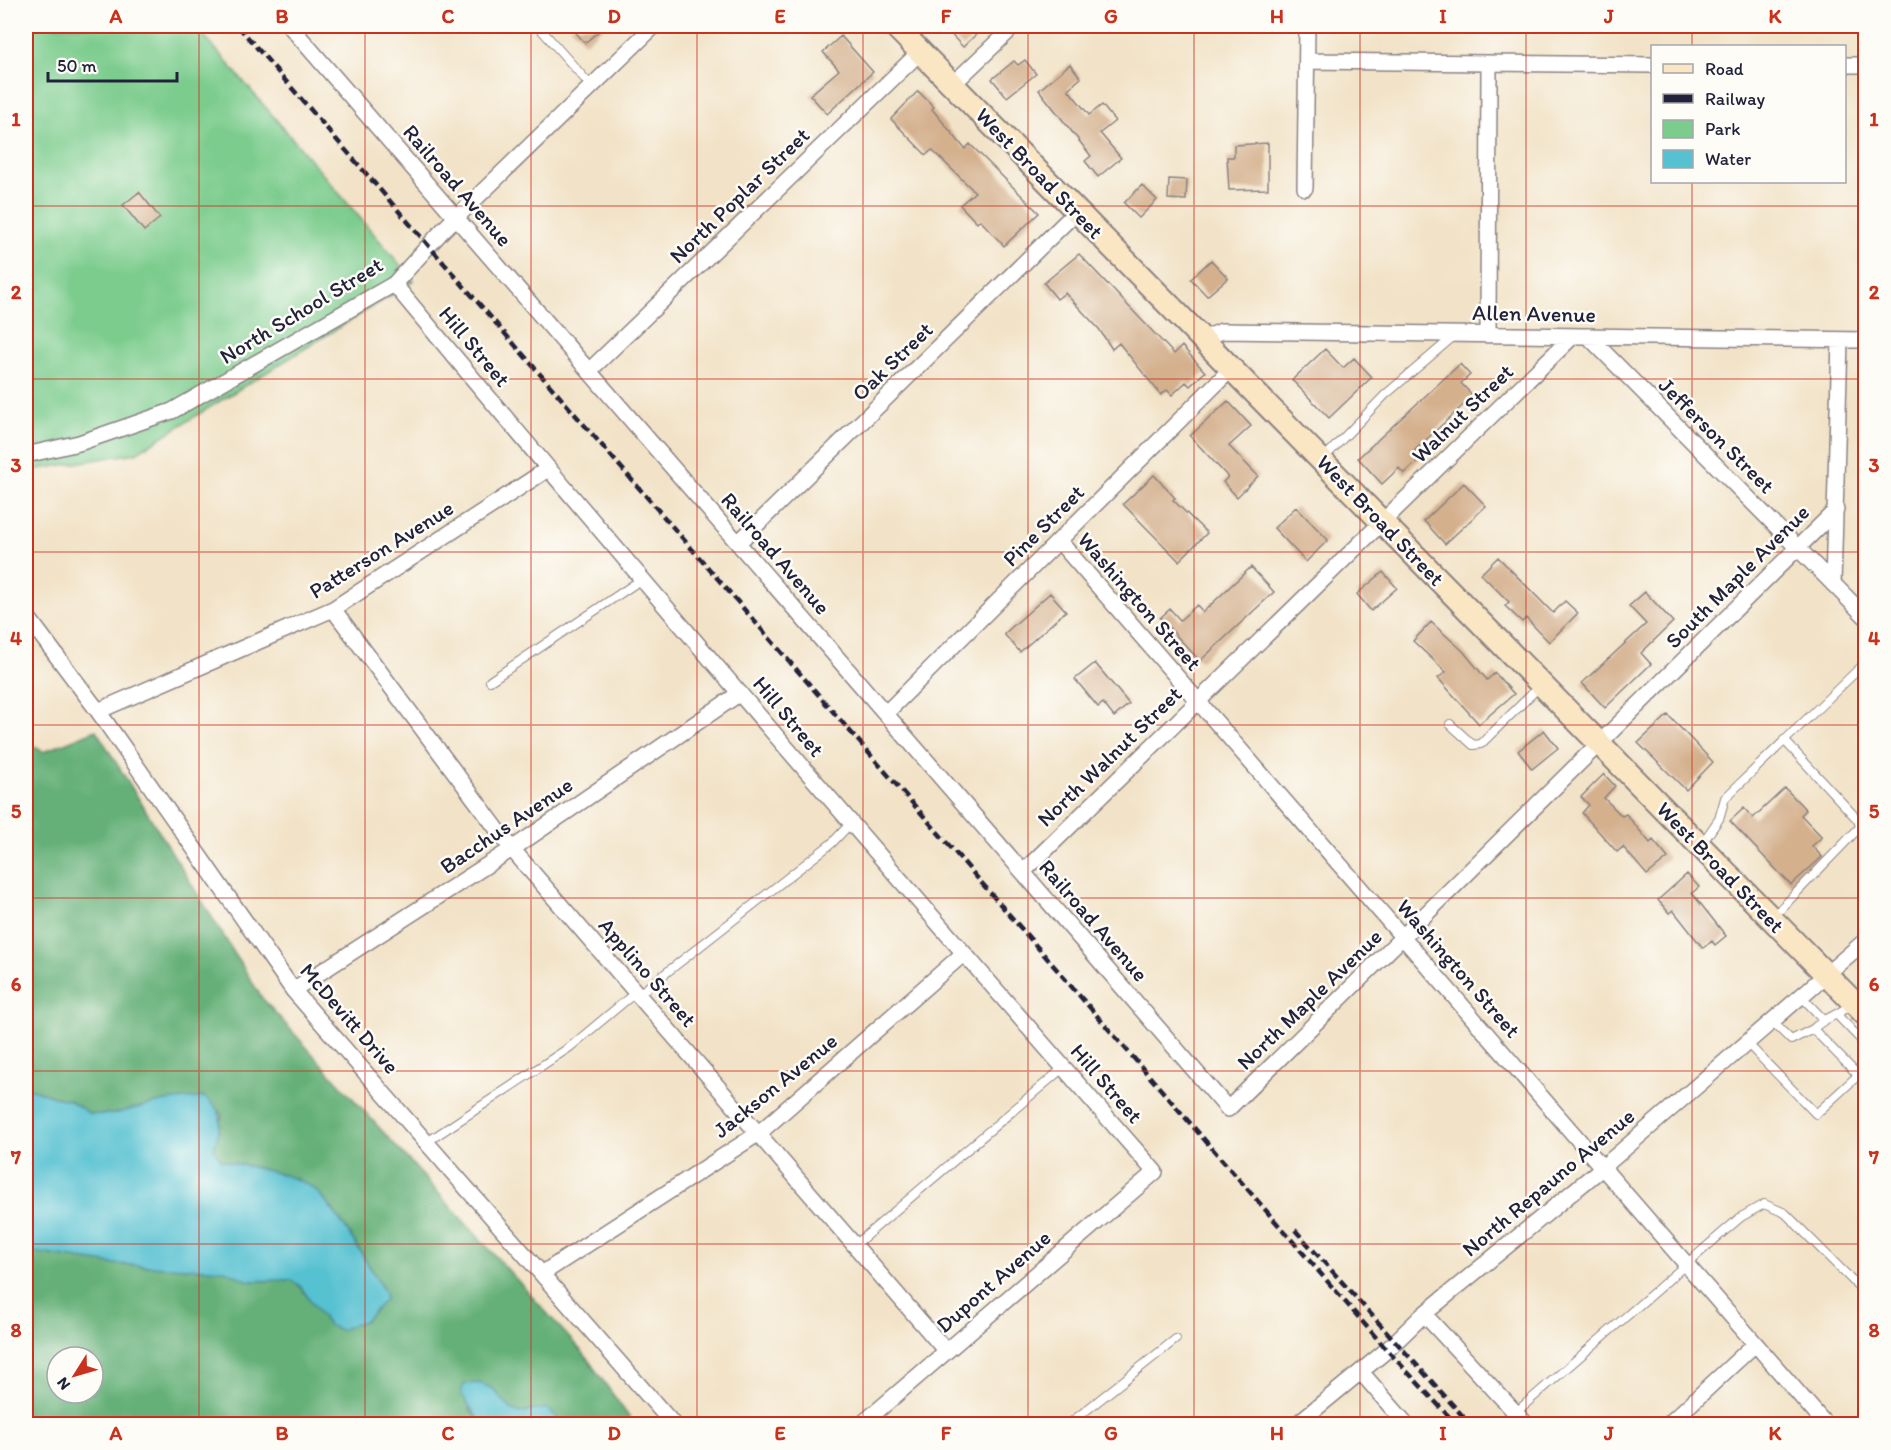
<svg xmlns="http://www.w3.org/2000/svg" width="1891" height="1450" font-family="Itim,sans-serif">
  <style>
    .green { fill: #7ccc8d; stroke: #4f7764; stroke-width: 1.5 }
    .forest { fill: #65b078; stroke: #44695a; stroke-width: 1.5; fill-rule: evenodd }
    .water { fill: #56c1d1; stroke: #3c7286; stroke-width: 1.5 }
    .building { fill: #d4b08d }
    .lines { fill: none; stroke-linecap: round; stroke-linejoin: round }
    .service-casing { stroke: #8a8282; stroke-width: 10 }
    .minor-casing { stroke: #8a8282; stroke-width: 18 }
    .secondary-casing { stroke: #8a8282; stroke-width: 26 }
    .service { stroke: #fff; stroke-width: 8 }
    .minor { stroke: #fff; stroke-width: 15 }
    .secondary { stroke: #fbe6c4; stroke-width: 22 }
    .rail { stroke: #22223b; stroke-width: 4.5; stroke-dasharray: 9 4.5; stroke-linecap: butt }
    .grid { fill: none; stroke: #c8321e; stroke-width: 1.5; stroke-opacity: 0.55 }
    .labels { text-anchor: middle; stroke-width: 5; stroke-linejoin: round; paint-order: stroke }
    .street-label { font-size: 22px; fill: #22223b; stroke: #fdfcf7 }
    .neatline { fill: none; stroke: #c8321e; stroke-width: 2 }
    .grid-label { font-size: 20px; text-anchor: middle; font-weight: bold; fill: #c8321e }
  </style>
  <rect width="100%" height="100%" fill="#fdfcf7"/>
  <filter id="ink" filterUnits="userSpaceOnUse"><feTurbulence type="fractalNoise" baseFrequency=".0167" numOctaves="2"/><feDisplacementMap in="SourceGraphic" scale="12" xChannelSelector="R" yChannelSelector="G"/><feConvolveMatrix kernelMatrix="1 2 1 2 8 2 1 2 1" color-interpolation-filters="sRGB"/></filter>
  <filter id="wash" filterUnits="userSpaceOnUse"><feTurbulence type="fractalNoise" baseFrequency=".008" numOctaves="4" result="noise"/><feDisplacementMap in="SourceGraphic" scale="24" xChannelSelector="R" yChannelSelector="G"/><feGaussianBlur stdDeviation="1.35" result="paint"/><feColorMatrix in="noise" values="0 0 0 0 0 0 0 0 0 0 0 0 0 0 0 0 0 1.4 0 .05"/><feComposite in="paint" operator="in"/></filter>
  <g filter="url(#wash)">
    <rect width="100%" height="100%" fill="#f2e3c8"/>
    <!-- green -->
    <path class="green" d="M 26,26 L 196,26 L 414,281 L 136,453 L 26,471 Z"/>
    <!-- forest -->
    <path class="forest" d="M 96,730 L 262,998 L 584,1354 L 634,1424 L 557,1424 L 556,1417 L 531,1409 L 521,1413 L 511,1409 L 492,1388 L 469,1409 L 481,1424 L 26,1424 L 26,1251 L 113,1264 L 225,1270 L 249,1281 L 291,1280 L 300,1286 L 328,1325 L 364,1321 L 385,1300 L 385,1293 C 370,1267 331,1197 306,1184 C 281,1171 248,1167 221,1160 L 214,1149 L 222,1115 L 204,1097 L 165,1101 L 113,1114 L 89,1114 L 69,1100 L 54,1097 L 26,1087 L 26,741 L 43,752 ZM 57,1357 L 93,1357 L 93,1393 L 57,1393 Z"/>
    <!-- water -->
    <path class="water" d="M 26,1087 L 54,1097 L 69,1100 L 90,1114 L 113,1114 L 165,1101 L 204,1097 C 228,1113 220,1124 214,1149 L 221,1160 C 247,1167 287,1172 310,1186 C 332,1200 370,1268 385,1293 L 385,1300 L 364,1321 L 340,1330 L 328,1325 L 300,1286 L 291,1280 L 249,1281 L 225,1270 L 113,1264 L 26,1251 Z
      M 479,1383 L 492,1388 L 511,1409 L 520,1413 L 546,1408 L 557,1417 L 557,1424 L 481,1424 L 461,1393 L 464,1384 Z"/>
    <g id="blocks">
      <!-- building -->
      <path class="building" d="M 570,26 L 605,26 L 585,43 Z
        M 943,26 L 985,26 L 963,47 Z
        M 841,36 L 873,72 L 827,114 L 810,95 L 839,70 L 823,52 Z
        M 1025,60 L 1036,74 L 1007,97 L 992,79 L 1014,61 L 1018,65 Z
        M 1070,64 L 1081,78 L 1068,89 L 1089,115 L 1102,105 L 1115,121 L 1100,133 L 1121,158 L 1098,177 L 1085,161 L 1091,156 L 1039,90 Z
        M 918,91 L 934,107 L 932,109 L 965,149 L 970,144 L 1039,213 L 1004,246 L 980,220 L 977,223 L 960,205 L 975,192 L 932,150 L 926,155 L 891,119 Z
        M 1268,143 L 1268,189 L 1229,190 L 1227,157 L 1234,157 L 1234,145 Z
        M 1169,179 L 1187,180 L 1186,200 L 1168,199 Z
        M 1142,185 L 1157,200 L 1139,218 L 1124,203 Z
        M 139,192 L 160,218 L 144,231 L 123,205 Z
        M 1079,254 L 1174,354 L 1182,346 L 1205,372 L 1190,386 L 1186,382 L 1172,395 L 1167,390 L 1161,395 L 1119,343 L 1112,349 L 1099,329 L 1065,293 L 1057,299 L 1044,283 Z
        M 1211,260 L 1228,278 L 1207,296 L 1191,279 Z
        M 1325,349 L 1343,368 L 1354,358 L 1372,377 L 1329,418 L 1292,380 Z
        M 1460,364 L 1470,375 L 1461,383 L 1473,396 L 1415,450 L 1422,457 L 1404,474 L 1399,468 L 1382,484 L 1358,458 Z
        M 1228,401 L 1251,426 L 1229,446 L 1258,476 L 1237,497 L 1223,482 L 1228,477 L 1190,436 Z
        M 1154,475 L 1175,498 L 1173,500 L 1207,533 L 1179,561 L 1123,504 Z
        M 1464,483 L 1486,506 L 1445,544 L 1424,521 Z
        M 1296,507 L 1328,540 L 1306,562 L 1274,528 Z
        M 1498,557 L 1553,613 L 1565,601 L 1578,613 L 1549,642 L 1526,618 L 1522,622 L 1505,606 L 1509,602 L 1481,574 Z
        M 1251,567 L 1274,592 L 1200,661 L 1160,618 L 1170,609 L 1180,620 L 1197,605 L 1203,612 Z
        M 1383,572 L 1397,588 L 1371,611 L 1357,594 Z
        M 1645,592 L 1673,622 L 1641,653 L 1651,664 L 1605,708 L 1582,683 L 1646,624 L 1629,606 Z
        M 1050,593 L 1066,611 L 1020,652 L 1004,634 Z
        M 1431,622 L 1463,651 L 1487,680 L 1495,673 L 1514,694 L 1479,724 L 1438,678 L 1446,672 L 1413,641 Z
        M 1095,663 L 1129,704 L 1114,717 L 1103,703 L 1098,707 L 1075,679 Z
        M 1668,715 L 1713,762 L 1686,790 L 1638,743 Z
        M 1544,730 L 1558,748 L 1532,769 L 1518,751 Z
        M 1604,774 L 1615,786 L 1604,798 L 1622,816 L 1626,814 L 1650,843 L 1653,840 L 1668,858 L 1647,875 L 1623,847 L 1617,852 L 1582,813 L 1589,805 L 1581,797 Z
        M 1785,788 L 1806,810 L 1801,815 L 1822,837 L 1812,846 L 1822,857 L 1791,885 L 1730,821 L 1744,808 L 1753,818 Z
        M 1687,874 L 1699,887 L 1692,893 L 1726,936 L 1715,945 L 1712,941 L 1703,948 L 1673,910 L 1669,913 L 1658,900 Z"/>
    </g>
  </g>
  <g filter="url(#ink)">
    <use href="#blocks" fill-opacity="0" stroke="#8a8282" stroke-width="1.5"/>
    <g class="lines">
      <!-- service casing -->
      <g class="service-casing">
        <path id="service" d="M 538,26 L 592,87
          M 1323,459 L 1385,395 L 1454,336
          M 490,681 L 642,579
          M 1450,724 L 1473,745 L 1481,744 L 1541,685
          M 1701,845 L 1719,819 L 1725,798 L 1866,662
          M 1773,917 L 1860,827 L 1858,820 L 1784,740
          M 639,994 L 832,843 L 851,823
          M 1801,996 L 1823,1019
          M 1851,1004 C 1837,1017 1826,1016 1813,1029 L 1858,1075
          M 1838,1016 L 1866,1045
          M 1772,1021 L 1791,1040 L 1813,1029
          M 1747,1043 L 1816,1114 L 1866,1068
          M 427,1142 L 570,1047 L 636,992
          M 855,1245 L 1063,1068
          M 1515,1413 L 1721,1234 L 1741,1217 L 1764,1204 L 1785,1213 L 1866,1294
          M 1069,1424 L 1176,1339"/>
      </g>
      <!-- minor casing -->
      <g class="minor-casing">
        <path id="minor" d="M 290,26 L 1228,1109 L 1836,510
          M 1307,61 L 1652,65
          M 1844,65 L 1866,65
          M 953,84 L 1014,26
          M 1305,188 L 1307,26
          M 394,284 C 643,584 898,879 1155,1172 L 862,1424
          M 1488,335 L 1489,64
          M 1588,336 L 1866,617
          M 1203,339 L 1222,331 L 1866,340
          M 589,371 L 921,51
          M 26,455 L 79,443 L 172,411 L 394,284 L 443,230 L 654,26
          M 1059,541 L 1825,1424
          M 738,543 L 1077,211
          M 1833,584 L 1840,340
          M 333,609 L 512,849 L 946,1351
          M 26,615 L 98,711 L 293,990 L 673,1424
          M 98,711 L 333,609 L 548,469
          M 886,713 L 1232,368
          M 1023,872 L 1573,336
          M 293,990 L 512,849 L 740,693
          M 543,1273 L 759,1133 L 963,954
          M 1424,1314 L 1526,1424
          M 1361,1372 L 1406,1424
          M 1297,1424 L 1387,1350 L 1424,1314 L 1602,1168 L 1866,940
          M 1669,1424 L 1755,1344"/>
      </g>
      <!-- secondary casing -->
      <g class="secondary-casing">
        <path id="secondary" d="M 895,26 L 1866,1015"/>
      </g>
      <!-- service -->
      <use href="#service" class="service"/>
      <!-- minor -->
      <use href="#minor" class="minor"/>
      <!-- secondary -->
      <use href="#secondary" class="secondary"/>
      <!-- rail -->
      <path class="rail" d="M 238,26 L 1387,1350 L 1456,1424
        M 1295,1230 L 1470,1424"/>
    </g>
  </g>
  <!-- grid -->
  <path class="grid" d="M 199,26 L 199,1424M 365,26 L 365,1424M 531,26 L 531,1424M 697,26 L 697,1424M 863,26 L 863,1424M 1028,26 L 1028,1424M 1194,26 L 1194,1424M 1360,26 L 1360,1424M 1526,26 L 1526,1424M 1692,26 L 1692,46M 1692,182 L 1692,1424M 26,206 L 1866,206M 26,379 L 1866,379M 26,552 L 1866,552M 26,725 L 1866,725M 26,898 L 1866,898M 26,1071 L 1866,1071M 26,1244 L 1866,1244"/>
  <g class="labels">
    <!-- street labels -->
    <g class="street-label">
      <text transform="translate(1040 173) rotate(46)" y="8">West Broad Street</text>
      <text transform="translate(458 185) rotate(49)" y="8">Railroad Avenue</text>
      <text transform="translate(739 195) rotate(-44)" y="8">North Poplar Street</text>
      <text transform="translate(301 310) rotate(-31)" y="8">North School Street</text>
      <text transform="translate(1534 313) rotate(1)" y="8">Allen Avenue</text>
      <text transform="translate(475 346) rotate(50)" y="8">Hill Street</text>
      <text transform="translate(892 361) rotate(-44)" y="8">Oak Street</text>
      <text transform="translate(1462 413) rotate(-44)" y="8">Walnut Street</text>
      <text transform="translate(1717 435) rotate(45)" y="8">Jefferson Street</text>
      <text transform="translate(1381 520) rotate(46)" y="8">West Broad Street</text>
      <text transform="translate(1043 525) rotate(-45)" y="8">Pine Street</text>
      <text transform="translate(381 549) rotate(-32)" y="8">Patterson Avenue</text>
      <text transform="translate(776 553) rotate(49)" y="8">Railroad Avenue</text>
      <text transform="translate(1737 576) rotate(-45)" y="8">South Maple Avenue</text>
      <text transform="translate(1140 601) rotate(49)" y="8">Washington Street</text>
      <text transform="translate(789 716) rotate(50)" y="8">Hill Street</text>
      <text transform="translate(1109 756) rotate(-44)" y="8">North Walnut Street</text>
      <text transform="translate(506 825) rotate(-34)" y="8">Bacchus Avenue</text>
      <text transform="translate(1721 867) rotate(46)" y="8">West Broad Street</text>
      <text transform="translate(1094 920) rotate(49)" y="8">Railroad Avenue</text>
      <text transform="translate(1459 968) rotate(49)" y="8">Washington Street</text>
      <text transform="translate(648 972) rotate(49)" y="8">Applino Street</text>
      <text transform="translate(1309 999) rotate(-44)" y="8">North Maple Avenue</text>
      <text transform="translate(350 1018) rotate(49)" y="8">McDevitt Drive</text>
      <text transform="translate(1107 1083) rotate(49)" y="8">Hill Street</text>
      <text transform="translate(775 1085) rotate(-39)" y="8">Jackson Avenue</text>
      <text transform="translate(1548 1182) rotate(-40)" y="8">North Repauno Avenue</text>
      <text transform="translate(993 1281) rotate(-41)" y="8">Dupont Avenue</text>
    </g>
  </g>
  <!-- margin -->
  <rect width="1891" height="1450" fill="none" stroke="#fdfcf7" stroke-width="66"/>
  <!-- legend -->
  <rect x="1651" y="45" width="195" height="138" fill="#fdfcf7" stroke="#a5a5ac" stroke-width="1.5"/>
  <rect x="1663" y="64" width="30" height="9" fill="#fbe6c4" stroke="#a5a5ac" stroke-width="1.5"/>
  <text x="1705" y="75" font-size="18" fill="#22223b">Road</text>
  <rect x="1663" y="94" width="30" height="9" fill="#22223b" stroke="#a5a5ac" stroke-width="1.5"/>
  <text x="1705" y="105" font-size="18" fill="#22223b">Railway</text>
  <rect x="1663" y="120" width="30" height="18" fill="#7ccc8d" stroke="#a5a5ac" stroke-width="1.5"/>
  <text x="1705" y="135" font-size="18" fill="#22223b">Park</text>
  <rect x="1663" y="150" width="30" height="18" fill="#56c1d1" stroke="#a5a5ac" stroke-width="1.5"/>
  <text x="1705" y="165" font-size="18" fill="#22223b">Water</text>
  <!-- north arrow -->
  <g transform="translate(75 1375) rotate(233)"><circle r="28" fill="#fdfcf7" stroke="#a5a5ac" stroke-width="1.5"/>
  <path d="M0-4.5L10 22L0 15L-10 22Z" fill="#c8321e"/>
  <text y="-9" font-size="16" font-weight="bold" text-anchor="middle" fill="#22223b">N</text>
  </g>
  <!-- scale -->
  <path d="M48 72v9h129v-9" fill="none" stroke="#22223b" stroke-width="3"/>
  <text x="57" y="72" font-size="18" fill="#22223b" stroke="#fdfcf7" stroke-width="4.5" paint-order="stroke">50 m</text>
  <rect x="33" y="33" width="1825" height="1384" class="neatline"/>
  <g class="grid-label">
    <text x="116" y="23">A</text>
    <text x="282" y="23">B</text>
    <text x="448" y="23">C</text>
    <text x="614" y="23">D</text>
    <text x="780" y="23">E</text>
    <text x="946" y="23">F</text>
    <text x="1111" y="23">G</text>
    <text x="1277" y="23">H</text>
    <text x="1443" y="23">I</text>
    <text x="1609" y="23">J</text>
    <text x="1775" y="23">K</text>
    <text x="16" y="126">1</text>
    <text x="1874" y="126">1</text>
    <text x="16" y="299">2</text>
    <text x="1874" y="299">2</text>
    <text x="16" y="472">3</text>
    <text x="1874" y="472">3</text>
    <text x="16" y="645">4</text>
    <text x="1874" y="645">4</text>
    <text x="16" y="818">5</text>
    <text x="1874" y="818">5</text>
    <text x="16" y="991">6</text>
    <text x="1874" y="991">6</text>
    <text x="16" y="1164">7</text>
    <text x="1874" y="1164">7</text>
    <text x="16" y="1337">8</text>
    <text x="1874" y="1337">8</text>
    <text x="116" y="1440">A</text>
    <text x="282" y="1440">B</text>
    <text x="448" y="1440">C</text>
    <text x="614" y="1440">D</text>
    <text x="780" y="1440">E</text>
    <text x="946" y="1440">F</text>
    <text x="1111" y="1440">G</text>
    <text x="1277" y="1440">H</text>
    <text x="1443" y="1440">I</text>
    <text x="1609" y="1440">J</text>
    <text x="1775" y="1440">K</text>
  </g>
</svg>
